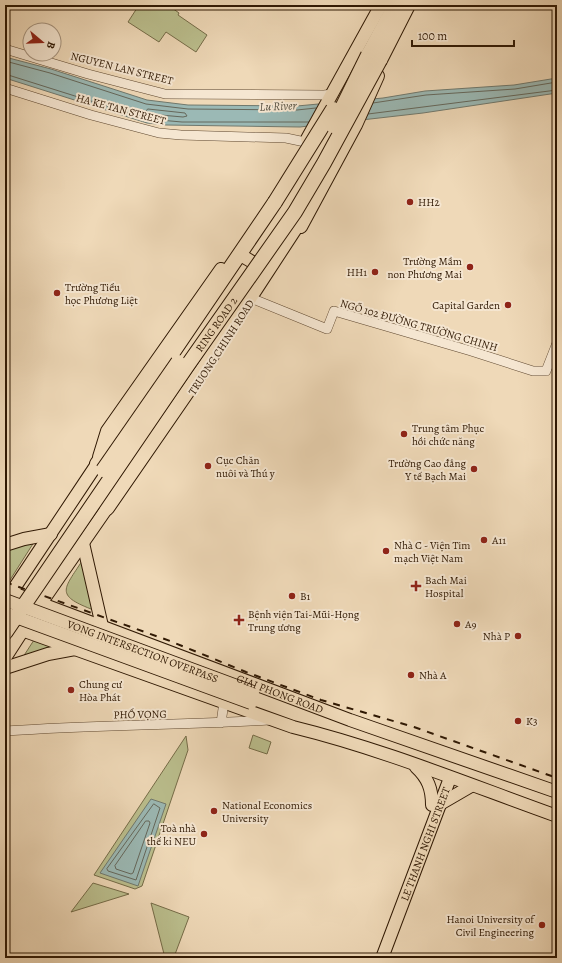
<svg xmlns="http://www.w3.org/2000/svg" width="562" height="963" font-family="Alegreya,serif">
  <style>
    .green { fill: #bbbf8e; stroke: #756c48 }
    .water { fill: #9bb9b5; stroke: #70796e }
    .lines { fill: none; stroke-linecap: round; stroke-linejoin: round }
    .shore { stroke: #65685c; stroke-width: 1 }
    .minor-casing { stroke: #5f4830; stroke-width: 10 }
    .major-casing { stroke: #2f1803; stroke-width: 14 }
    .highway-casing { stroke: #2f1803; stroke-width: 16 }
    .minor { stroke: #f5e6d1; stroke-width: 9 }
    .major { stroke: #efd9b8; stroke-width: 12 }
    .highway { stroke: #efd9b8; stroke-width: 14 }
    .rail { stroke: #2f1803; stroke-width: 2; stroke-dasharray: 7 7; stroke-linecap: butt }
    .major-bridge-casing { stroke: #2f1803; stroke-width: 14; stroke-linecap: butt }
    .highway-bridge-casing { stroke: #2f1803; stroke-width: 16; stroke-linecap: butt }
    .major-bridge { stroke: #efd9b8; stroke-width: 12 }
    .highway-bridge { stroke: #efd9b8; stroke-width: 14 }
    .poi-dot { fill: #8f2418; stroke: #f5e6d1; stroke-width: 1.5 }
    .labels { text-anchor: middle; stroke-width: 4; stroke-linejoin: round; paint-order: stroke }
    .street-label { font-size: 11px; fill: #2f1803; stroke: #f5e6d1 }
    .poi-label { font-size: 11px; fill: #2f1803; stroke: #f5e6d1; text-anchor: start }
    .water-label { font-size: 12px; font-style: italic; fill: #555041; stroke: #f5e6d1 }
  </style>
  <rect width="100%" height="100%" fill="#efd9b8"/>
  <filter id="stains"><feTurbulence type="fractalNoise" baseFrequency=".005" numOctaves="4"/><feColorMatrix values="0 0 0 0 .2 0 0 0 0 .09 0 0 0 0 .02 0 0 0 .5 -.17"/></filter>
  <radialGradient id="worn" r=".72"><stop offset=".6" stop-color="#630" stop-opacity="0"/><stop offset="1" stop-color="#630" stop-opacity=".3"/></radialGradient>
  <!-- green -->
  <path class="green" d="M 139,5 L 168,5 L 179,13 L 178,15 L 207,35 L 196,52 L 166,32 L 159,42 L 128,22 Z
    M 36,539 L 10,580 L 5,578 L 5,549 Z
    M 82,561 L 94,608 L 91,609 C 55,595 64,589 82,561 Z
    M 34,640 L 55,647 L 23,657 Z
    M 253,735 L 271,742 L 267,754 L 249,748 Z
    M 186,736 L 188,750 L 142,886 L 135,889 L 94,875 Z
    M 93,883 L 129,894 L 71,912 Z
    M 151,903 L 189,917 L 174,957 L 164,954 Z"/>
  <!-- water -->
  <path class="water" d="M 5,57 L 51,69 L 147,100 L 188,105 L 297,106 L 383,98 L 425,91 L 514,85 L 557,78 L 557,93 L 423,113 L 300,127 L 166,125 L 147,123 L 5,78 Z
    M 151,799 L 166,804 L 138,886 L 100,873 Z"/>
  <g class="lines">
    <!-- shore -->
    <path class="shore" d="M 5,61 L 50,73 L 146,104 L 188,109 L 297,110 L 316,108
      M 5,74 L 148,119 L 182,122 L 309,122
      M 373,103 L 426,95 L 515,89 L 557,82
      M 148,109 L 185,113 L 187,116 L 183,117 L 149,114 L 146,112 Z
      M 368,114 L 557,90
      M 154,804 L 160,808 L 136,880 L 108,871 L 107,869 Z
      M 146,821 L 149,821 L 150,823 L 133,873 L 131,874 L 116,869 L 115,866 Z"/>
    <!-- minor casing -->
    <g class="minor-casing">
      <path id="minor" d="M 5,49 L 88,74 L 165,94 L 324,95 L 332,94
        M 5,88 L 91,115 L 159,133 L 181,135 L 286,138 L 305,142
        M 253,299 L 327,329 L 334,311 L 471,351 L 533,371 L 546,371 L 557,343
        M 221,723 L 224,702
        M 5,731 C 93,725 181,725 269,720"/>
    </g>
    <!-- major casing -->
    <g class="major-casing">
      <g id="major">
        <path d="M 307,139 L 381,5"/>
        <path d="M 301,227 L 356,125 L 378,76"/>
        <path d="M 244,257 L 264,269"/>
        <path d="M 99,457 L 107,431 L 221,269"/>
        <path d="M 83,543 L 102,626"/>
        <path d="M 5,545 L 24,539 L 51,534"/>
        <path id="s1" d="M 5,590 L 350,720 L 557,792"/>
        <path d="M 7,599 L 97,464 L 103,457"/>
        <path d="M 37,609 L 107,508 L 110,500"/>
        <path d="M 5,624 L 293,727 C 383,749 470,785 557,816"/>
        <path d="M 5,658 L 27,624"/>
        <path d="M 5,668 L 48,654 L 75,649"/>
        <path d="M 416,767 C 428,778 432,789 432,805"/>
        <path d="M 440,804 L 471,786"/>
        <path id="s2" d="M 382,958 L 450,778"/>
      </g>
    </g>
    <!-- highway casing -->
    <g class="highway-casing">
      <path id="highway" d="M 368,55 L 395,5
        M 380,60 L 408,5
        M 97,464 L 275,202
        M 107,508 L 205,366 L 303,216"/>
    </g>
    <!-- minor -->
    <use href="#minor" class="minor"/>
    <!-- major -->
    <use href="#major" class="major"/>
    <!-- highway -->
    <use href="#highway" class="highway"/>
    <!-- rail -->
    <path class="rail" d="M 5,582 L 170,641 L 246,672 L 321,700 L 414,727 L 557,778"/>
    <!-- major-bridge casing -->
    <g class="major-bridge-casing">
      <g id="major-bridge">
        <path id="s3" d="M 5,600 L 253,692"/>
        <path d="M 5,613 L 251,703"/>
      </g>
    </g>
    <!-- highway-bridge casing -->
    <g class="highway-bridge-casing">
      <g id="highway-bridge">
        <path d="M 333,126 L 368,55"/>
        <path d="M 275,202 L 333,109"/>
        <path d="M 103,470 L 178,362"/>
        <path id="s4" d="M 5,633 L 187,366 L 295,212 L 324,163 L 380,60"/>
      </g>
    </g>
    <!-- major-bridge -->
    <use href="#major-bridge" class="major-bridge"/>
    <!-- highway-bridge -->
    <use href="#highway-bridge" class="highway-bridge"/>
  </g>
  <!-- markers -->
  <g class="poi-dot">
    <circle cx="410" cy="202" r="4"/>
    <circle cx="470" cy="267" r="4"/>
    <circle cx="375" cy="272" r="4"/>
    <circle cx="57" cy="293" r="4"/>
    <circle cx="508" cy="305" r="4"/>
    <circle cx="404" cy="434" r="4"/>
    <circle cx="208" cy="466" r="4"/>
    <circle cx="474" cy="469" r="4"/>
    <circle cx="484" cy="540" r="4"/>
    <circle cx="386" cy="551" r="4"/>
    <path d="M414 580h4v4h4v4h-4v4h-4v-4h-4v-4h4z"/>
    <circle cx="292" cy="596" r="4"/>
    <path d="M237 614h4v4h4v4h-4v4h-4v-4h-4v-4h4z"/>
    <circle cx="457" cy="624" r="4"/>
    <circle cx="518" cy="636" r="4"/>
    <circle cx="411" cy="675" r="4"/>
    <circle cx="71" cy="690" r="4"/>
    <circle cx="518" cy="721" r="4"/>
    <circle cx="214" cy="811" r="4"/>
    <circle cx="204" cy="834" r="4"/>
    <circle cx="542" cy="925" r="4"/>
  </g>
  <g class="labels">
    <!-- street labels -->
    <g class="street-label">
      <text transform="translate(122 68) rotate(14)" y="4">NGUYEN LAN STREET</text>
      <text transform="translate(121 109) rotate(15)" y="4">HA KE TAN STREET</text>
      <text dy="4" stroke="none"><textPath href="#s4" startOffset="374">RING ROAD 2</textPath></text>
      <text transform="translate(419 325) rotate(16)" y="4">NGÕ 102 ĐƯỜNG TRƯỜNG CHINH</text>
      <text transform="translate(221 347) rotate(-57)" y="4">TRUONG CHINH ROAD</text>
      <text dy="4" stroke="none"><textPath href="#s3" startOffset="147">VONG INTERSECTION OVERPASS</textPath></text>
      <text dy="4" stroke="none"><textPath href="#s1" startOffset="294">GIAI PHONG ROAD</textPath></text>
      <text transform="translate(140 714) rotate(-1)" y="4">PHỐ VỌNG</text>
      <text dy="4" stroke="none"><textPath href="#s2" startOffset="122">LE THANH NGHI STREET</textPath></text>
    </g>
    <!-- poi labels -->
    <g class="poi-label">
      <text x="418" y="206">HH2</text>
      <text x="462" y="265" text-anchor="end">Trường Mầm<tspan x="462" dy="13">non Phương Mai</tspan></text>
      <text x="367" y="276" text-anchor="end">HH1</text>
      <text x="65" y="291">Trường Tiểu<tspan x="65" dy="13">học Phương Liệt</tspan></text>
      <text x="500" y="309" text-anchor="end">Capital Garden</text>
      <text x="412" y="432">Trung tâm Phục<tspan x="412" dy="13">hồi chức năng</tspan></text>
      <text x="216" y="464">Cục Chăn<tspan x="216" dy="13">nuôi và Thú y</tspan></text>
      <text x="466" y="467" text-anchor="end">Trường Cao đẳng<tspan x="466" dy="13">Y tế Bạch Mai</tspan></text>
      <text x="492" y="544">A11</text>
      <text x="394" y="549">Nhà C - Viện Tim<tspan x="394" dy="13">mạch Việt Nam</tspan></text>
      <text x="425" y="584">Bach Mai<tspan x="425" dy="13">Hospital</tspan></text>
      <text x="300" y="600">B1</text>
      <text x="248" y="618">Bệnh viện Tai-Mũi-Họng<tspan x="248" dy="13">Trung ương</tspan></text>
      <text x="465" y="628">A9</text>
      <text x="510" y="640" text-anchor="end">Nhà P</text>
      <text x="419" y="679">Nhà A</text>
      <text x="79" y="688">Chung cư<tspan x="79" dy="13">Hòa Phát</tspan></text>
      <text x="526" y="725">K3</text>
      <text x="222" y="809">National Economics<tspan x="222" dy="13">University</tspan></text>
      <text x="196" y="832" text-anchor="end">Toà nhà<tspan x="196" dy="13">thế kỉ NEU</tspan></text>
      <text x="534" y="923" text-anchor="end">Hanoi University of<tspan x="534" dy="13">Civil Engineering</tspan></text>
    </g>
    <!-- water labels -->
    <g class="water-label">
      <text transform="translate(278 106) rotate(-2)" y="4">Lu River</text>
    </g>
  </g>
  <!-- margin -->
  <rect width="562" height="963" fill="none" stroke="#efd9b8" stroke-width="20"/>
  <rect x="6" y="6" width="550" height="951" fill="none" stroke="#2f1803" stroke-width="2"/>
  <rect x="10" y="10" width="542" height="943" fill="none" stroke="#2f1803"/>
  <!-- north arrow -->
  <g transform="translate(42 42) rotate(109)"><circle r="19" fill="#f5e6d1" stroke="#a6947f"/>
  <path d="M0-3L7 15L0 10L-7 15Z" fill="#8f2418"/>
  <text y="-6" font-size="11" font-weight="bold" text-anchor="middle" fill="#2f1803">B</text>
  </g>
  <!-- scale -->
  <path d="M412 40v6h102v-6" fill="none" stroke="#2f1803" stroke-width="2"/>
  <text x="418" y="40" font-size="12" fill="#2f1803" stroke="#f5e6d1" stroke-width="3" paint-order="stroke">100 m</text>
  <rect width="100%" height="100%" filter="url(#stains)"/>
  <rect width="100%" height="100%" fill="url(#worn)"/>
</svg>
